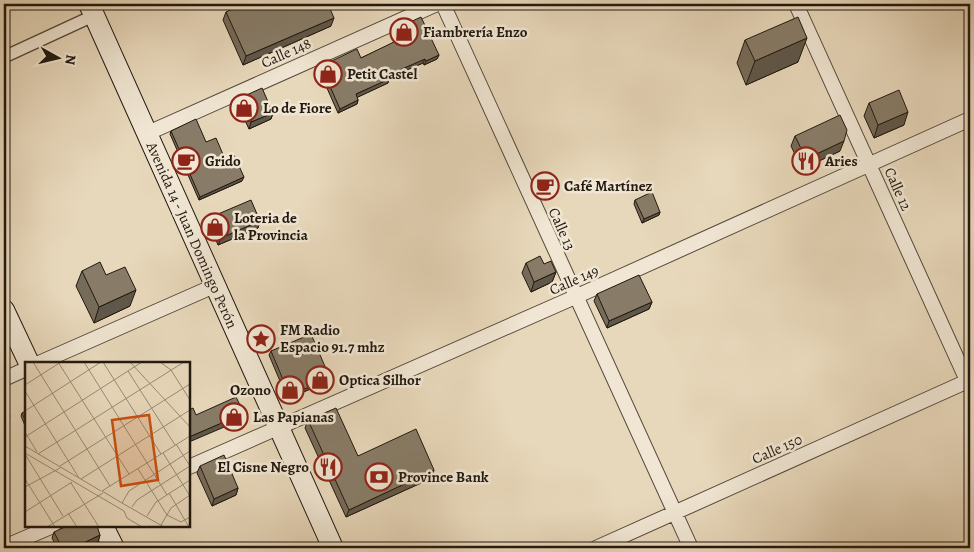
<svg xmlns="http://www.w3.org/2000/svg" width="974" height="552" font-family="Alegreya,serif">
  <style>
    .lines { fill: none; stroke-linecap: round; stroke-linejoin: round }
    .pedestrian-casing { stroke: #53483a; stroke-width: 14 }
    .minor-casing { stroke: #53483a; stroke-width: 16 }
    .secondary-casing { stroke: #21180f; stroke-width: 22 }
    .pedestrian { stroke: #f0e6d3; stroke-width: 11 }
    .minor { stroke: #f0e6d3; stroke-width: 14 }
    .secondary { stroke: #f0e6d3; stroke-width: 20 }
    .wall { fill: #756b59; stroke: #21180f }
    .shaded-wall { fill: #5f5749; stroke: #21180f }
    .building { fill: #887c68; stroke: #21180f }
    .labels { text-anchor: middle; stroke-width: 5; stroke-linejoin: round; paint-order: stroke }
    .poi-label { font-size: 15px; font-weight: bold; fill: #21180f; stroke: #f0e6d3; text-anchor: start }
    .street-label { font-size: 15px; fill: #21180f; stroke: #f0e6d3 }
    .inset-road { fill: none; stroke: #988b76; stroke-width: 1 }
    .view { fill: #ca4f0c; fill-opacity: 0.15; stroke: #ca4f0c; stroke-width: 2.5 }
    .inset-edge { fill: none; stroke: #21180f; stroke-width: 2.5 }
  </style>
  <rect width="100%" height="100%" fill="#e8d8bb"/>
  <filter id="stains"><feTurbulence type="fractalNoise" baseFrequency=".004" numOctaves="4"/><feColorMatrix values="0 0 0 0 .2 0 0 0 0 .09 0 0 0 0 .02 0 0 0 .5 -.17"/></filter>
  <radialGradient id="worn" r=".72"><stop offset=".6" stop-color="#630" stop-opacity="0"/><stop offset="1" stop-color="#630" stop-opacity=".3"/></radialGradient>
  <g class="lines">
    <!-- pedestrian casing -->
    <g class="pedestrian-casing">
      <path id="pedestrian" d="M 4,57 L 95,15"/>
    </g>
    <!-- minor casing -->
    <g class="minor-casing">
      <path id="minor" d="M 443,4 L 691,548
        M 796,4 L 970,387
        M 148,133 L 437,4
        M 39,363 L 214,286
        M 4,379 L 26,369
        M 189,467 L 575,297 L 970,119
        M 4,547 L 53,526
        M 596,548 L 970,380"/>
    </g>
    <!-- secondary casing -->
    <g class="secondary-casing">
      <path id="secondary" d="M 89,4 L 333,548
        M 4,310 L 29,363
        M 103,526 L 114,548"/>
    </g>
    <!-- pedestrian -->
    <use href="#pedestrian" class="pedestrian"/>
    <!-- minor -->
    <use href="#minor" class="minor"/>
    <!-- secondary -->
    <use href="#secondary" class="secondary"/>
  </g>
  <!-- wall -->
  <path class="wall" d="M 375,4 L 386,4 L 377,8 Z
    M 226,12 L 331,26 L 243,65 L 223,20 Z
    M 393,30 L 439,55 L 437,59 L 424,65 L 423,63 L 389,78 L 388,83 L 357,97 L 358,100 L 357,104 L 338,113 L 319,70 L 321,66 L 361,58 L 395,42 L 391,34 Z
    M 745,40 L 798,62 L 746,85 L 737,63 Z
    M 240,98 L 273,113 L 271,119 L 249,129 L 238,105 Z
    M 869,103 L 904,125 L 874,138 L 864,116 Z
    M 171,131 L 206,142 L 225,159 L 242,181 L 199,200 L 170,134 Z
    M 795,136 L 840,151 L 802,169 L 791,146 Z
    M 635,200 L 660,212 L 659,215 L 642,223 L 634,204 Z
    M 211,217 L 260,221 L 258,228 L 218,245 L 209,224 Z
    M 526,263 L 544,264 L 556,272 L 552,282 L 531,292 L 522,273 Z
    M 82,271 L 106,275 L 130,306 L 94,323 L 76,286 Z
    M 597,294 L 652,302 L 649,309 L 607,328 L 594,301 Z
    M 271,351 L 330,378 L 329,381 L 294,396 L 285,393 L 269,355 Z
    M 26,411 L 26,428 L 21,416 L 22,413 Z
    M 308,420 L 358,456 L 432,478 L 346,517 L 305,428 Z
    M 200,466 L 238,488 L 236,495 L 212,506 L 197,473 Z
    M 54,532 L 100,535 L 98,542 L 85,548 L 57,548 L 52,538 Z"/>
  <!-- shaded-wall -->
  <path class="shaded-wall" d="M 379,4 L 386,4 L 377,8 Z
    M 334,18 L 331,26 L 243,65 L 246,56 Z
    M 807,38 L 798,62 L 746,85 L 755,61 Z
    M 439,55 L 437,59 L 424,65 L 426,61 Z
    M 425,59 L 423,63 L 386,79 L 388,75 Z
    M 389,79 L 388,83 L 354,99 L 356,94 Z
    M 358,100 L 357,104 L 338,113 L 340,109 Z
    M 908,112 L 904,125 L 874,138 L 878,125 Z
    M 273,113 L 271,119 L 249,129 L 251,122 Z
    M 844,141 L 840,151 L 802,169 L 806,159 Z
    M 244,177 L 242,181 L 199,200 L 200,197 Z
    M 660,212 L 659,215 L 642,223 L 644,219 Z
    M 260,221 L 258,228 L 218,245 L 221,238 Z
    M 556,272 L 552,282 L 531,292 L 534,282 Z
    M 136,290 L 130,306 L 94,323 L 99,307 Z
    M 652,302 L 649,309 L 607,328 L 609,321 Z
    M 330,378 L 329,381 L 294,396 L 295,393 Z
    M 10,416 L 7,423 L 4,425 L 4,419 Z
    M 238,416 L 236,422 L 189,442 L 189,437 Z
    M 434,470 L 432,478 L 346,517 L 349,510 Z
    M 238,488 L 236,495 L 212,506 L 214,499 Z
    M 100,535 L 98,542 L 85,548 L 73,548 Z"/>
  <!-- building -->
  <path class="building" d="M 243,4 L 328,4 L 334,18 L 246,56 L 226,12 Z
    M 421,17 L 439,55 L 426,61 L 425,59 L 388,75 L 389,79 L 356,94 L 358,100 L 340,109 L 321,66 L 357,49 L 361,58 L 398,40 L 393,30 Z
    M 798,17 L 807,38 L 755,61 L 745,40 Z
    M 262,88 L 273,113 L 251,122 L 240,98 Z
    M 899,90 L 908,112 L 878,125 L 869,103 Z
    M 840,115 L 847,130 L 844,141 L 806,159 L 795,136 Z
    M 196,119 L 206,142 L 216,138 L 225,159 L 234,155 L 244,177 L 200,197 L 171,131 Z
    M 652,192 L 660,212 L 644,219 L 635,200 Z
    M 251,200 L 260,221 L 221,238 L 211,217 Z
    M 540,256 L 544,264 L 551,261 L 556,272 L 534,282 L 526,263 Z
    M 100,262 L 106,275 L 125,267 L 136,290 L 99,307 L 82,271 Z
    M 639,275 L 652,302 L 609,321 L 597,294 Z
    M 311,334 L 330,378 L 295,393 L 287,389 L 271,351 Z
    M 236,397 L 241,407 L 238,416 L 189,437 L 189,410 L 193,408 L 196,415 Z
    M 4,402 L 10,416 L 4,419 Z
    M 336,408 L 358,456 L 416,429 L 434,470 L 349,510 L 308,420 Z
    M 26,411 L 26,422 L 22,413 Z
    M 224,455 L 238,488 L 214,499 L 200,466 Z
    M 67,526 L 97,526 L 100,535 L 73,548 L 62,548 L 54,532 Z"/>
  <!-- icons -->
  <defs>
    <g id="shop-ring" transform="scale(1.4375)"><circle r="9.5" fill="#f0e6d3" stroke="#8f2418" stroke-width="1.5"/><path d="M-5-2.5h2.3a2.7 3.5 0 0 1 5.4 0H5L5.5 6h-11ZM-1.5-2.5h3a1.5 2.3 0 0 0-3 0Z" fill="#8f2418"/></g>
    <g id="cafe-ring" transform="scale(1.4375)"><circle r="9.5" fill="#f0e6d3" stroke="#8f2418" stroke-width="1.5"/><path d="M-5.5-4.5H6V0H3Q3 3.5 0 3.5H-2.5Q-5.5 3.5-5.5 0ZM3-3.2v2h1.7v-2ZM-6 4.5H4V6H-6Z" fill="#8f2418"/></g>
    <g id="restaurant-ring" transform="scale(1.4375)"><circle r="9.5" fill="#f0e6d3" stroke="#8f2418" stroke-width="1.5"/><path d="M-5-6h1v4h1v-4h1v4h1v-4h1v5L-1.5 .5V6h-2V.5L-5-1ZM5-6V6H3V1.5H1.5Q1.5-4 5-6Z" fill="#8f2418"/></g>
    <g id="sight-ring" transform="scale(1.4375)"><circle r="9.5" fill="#f0e6d3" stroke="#8f2418" stroke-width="1.5"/><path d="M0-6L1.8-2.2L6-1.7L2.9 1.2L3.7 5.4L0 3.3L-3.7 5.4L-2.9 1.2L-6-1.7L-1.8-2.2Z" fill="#8f2418"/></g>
    <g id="bank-ring" transform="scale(1.4375)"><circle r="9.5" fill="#f0e6d3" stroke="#8f2418" stroke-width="1.5"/><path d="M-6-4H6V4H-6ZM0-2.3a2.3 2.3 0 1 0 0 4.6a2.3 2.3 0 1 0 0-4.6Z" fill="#8f2418"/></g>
  </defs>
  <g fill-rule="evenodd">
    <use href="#shop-ring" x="404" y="32"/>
    <use href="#shop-ring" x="328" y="74"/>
    <use href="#shop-ring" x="244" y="108"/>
    <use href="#cafe-ring" x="186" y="161"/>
    <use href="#restaurant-ring" x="806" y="161"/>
    <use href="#cafe-ring" x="545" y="186"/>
    <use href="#shop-ring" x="215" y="227"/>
    <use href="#sight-ring" x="261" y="339"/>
    <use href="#shop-ring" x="320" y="380"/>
    <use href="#shop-ring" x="290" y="390"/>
    <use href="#shop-ring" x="234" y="417"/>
    <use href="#restaurant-ring" x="328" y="467"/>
    <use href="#bank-ring" x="379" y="477"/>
  </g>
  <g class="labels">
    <!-- poi labels -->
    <g class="poi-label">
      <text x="423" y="37">Fiambrería Enzo</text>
      <text x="347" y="79">Petit Castel</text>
      <text x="263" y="113">Lo de Fiore</text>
      <text x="205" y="166">Grido</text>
      <text x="825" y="166">Aries</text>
      <text x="564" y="191">Café Martínez</text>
      <text x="234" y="223">Loteria de<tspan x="234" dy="17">la Provincia</tspan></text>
      <text x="280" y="335">FM Radio<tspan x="280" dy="17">Espacio 91.7 mhz</tspan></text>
      <text x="339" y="385">Optica Silhor</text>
      <text x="271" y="395" text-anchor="end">Ozono</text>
      <text x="253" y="422">Las Papianas</text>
      <text x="309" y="472" text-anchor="end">El Cisne Negro</text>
      <text x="398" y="482">Province Bank</text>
    </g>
    <!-- street labels -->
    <g class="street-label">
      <text transform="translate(286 53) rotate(-24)" y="5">Calle 148</text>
      <text transform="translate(898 189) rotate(66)" y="5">Calle 12</text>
      <text transform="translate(562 229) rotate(66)" y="5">Calle 13</text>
      <text transform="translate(192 235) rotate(66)" y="5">Avenida 14 - Juan Domingo Perón</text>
      <text transform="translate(574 280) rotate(-24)" y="5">Calle 149</text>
      <text transform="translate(777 449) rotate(-24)" y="5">Calle 150</text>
    </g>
  </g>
  <!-- overview -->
  <g transform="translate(25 362)">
    <rect width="165" height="165" fill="#e8d8bb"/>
    <path class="inset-road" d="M 8,0 L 85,124M 33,0 L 104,112M 59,0 L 142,133M 78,0 L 136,92M 105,0 L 165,65M 135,0 L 146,8 L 165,38M 103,9 L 150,83M 0,23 L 36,0M 0,29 L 54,116M 0,49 L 76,0M 0,70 L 12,90M 165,74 L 77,129 L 97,141 L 104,129 L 165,89M 0,75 L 117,0M 0,84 L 76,129M 0,91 L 99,149 L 102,156 L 117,165M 138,91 L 165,134M 0,92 L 38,154M 13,92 L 159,0M 35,104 L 165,22M 113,107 L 142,153 L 156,160 L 165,155M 0,117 L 30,165M 56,117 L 165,48M 46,121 L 74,165M 0,125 L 35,106M 144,131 L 164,165M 97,141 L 139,165M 107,145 L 112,138 L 165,104 L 151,82M 0,150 L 47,120M 43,151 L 52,165M 122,154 L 131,140 L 165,118M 136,163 L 146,146 L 165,133M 22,165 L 78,131"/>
    <path class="view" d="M 124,53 L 133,118 L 96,124 L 87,58 Z"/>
    <rect width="165" height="165" class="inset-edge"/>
  </g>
  <!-- margin -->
  <rect width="974" height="552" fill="none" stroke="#e8d8bb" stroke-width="20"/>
  <rect x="5" y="5" width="964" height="542" fill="none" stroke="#21180f" stroke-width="2.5"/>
  <rect x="10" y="10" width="954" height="532" fill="none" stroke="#21180f"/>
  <!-- north arrow -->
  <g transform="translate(58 58) rotate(98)" stroke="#f0e6d3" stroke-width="4" paint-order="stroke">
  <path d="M0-4L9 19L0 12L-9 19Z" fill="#21180f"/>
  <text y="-8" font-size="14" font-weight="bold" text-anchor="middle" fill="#21180f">N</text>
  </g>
  <rect width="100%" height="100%" filter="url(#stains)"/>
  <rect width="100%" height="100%" fill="url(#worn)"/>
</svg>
